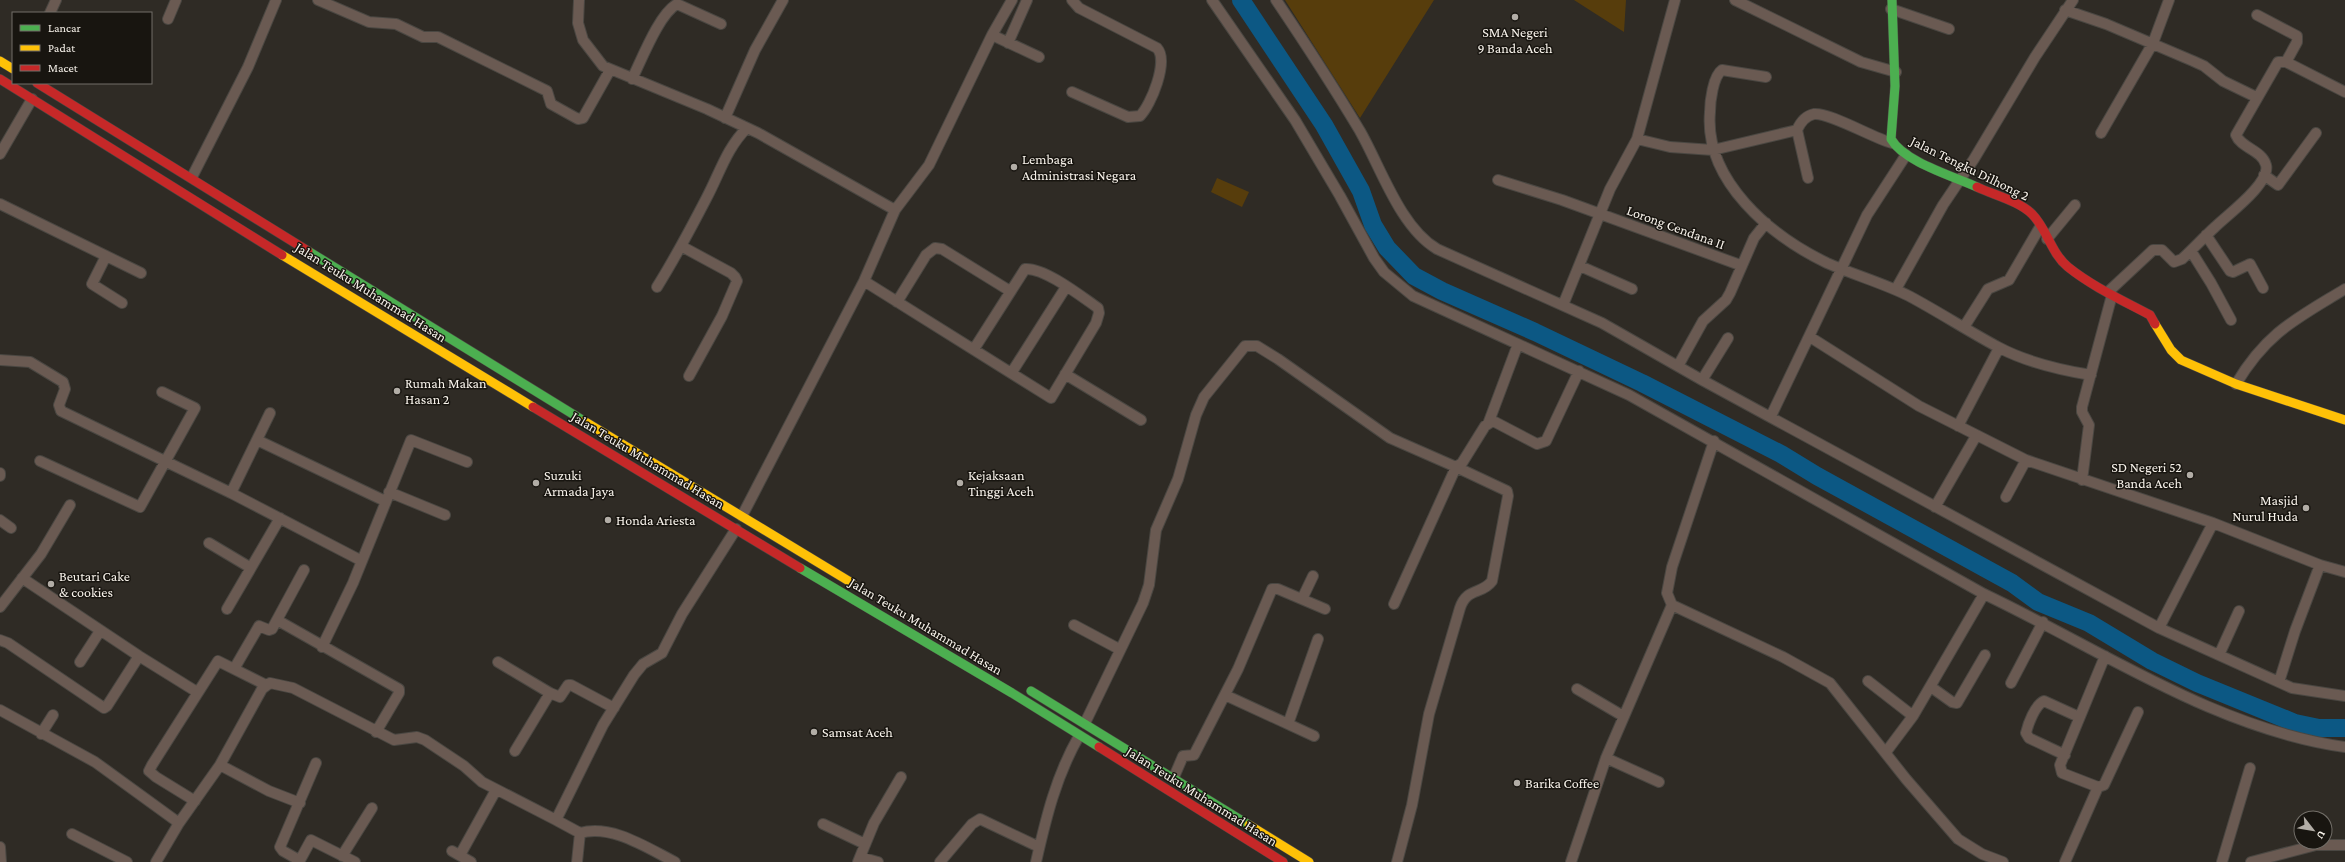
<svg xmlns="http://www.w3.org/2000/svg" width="2345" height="862" font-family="'Crimson Pro',serif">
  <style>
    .green { fill: #573d0c }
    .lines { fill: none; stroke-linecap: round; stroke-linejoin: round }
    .river { stroke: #0c5884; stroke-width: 18 }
    .street-casing { stroke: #4a4742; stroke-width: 12 }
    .fast-casing { stroke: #4a4742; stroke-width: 10 }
    .slow-casing { stroke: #4a4742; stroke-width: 10 }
    .jam-casing { stroke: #4a4742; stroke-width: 10 }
    .street { stroke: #6a5a52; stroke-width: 10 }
    .fast { stroke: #4caf50; stroke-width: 9 }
    .slow { stroke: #ffc107; stroke-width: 9 }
    .jam { stroke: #c62828; stroke-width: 9 }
    .poi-dot { fill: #b2ada6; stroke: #181510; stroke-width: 1.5 }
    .labels { text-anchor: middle; stroke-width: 3; stroke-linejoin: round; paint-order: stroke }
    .poi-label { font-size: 14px; fill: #f8f3eb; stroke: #181510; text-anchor: start }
    .street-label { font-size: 14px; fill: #f8f3eb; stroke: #181510 }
  </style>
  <rect width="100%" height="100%" fill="#2f2b25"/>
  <!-- green -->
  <path class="green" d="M 1285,0 L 1434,0 L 1360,118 Z
    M 1574,0 L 1626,0 L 1624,32 Z
    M 1217,178 L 1249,192 L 1242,207 L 1211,192 Z"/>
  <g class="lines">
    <!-- river -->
    <path class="river" d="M 1241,0 L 1324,125 L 1361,191 L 1373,225 L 1387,248 L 1414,276 L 1442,291 L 1535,332 L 1642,383 L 1781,454 L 1817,476 L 2012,583 L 2038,602 L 2089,623 L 2152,661 L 2197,683 L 2295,723 L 2319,728 L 2345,728"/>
    <!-- street casing -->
    <g class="street-casing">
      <path id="street" d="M 318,0 L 369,22 L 396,24 L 423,37 L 438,37 L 547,91 L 551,104 L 578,119 L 583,118 L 610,70
        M 579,0 L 578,23 L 583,40 L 603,66 L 707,109 L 758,133 L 895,210
        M 1072,0 L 1079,8 L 1157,48 C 1169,61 1151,105 1140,116 L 1128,117 L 1072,92
        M 1212,0 L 1295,120 L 1340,196 L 1374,258 L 1384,272 L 1413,296 L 1629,395 L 1984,594 C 2100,649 2216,729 2345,747
        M 1276,0 C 1305,43 1333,86 1360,131 C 1381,168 1400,227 1437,249 L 1602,323 L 1702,380 L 2159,628 L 2292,688 L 2345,696
        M 1735,0 L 1861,62 L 1896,72
        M 1891,9 L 1949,29
        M 2065,10 L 2106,24 L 2193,61 L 2204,66 L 2223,81 L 2256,97
        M 50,13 L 56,0
        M 2257,15 L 2297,36 L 2297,42 L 2286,62
        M 168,19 L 176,0
        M 992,35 L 1039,57
        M 1008,43 L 1027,0
        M 1766,77 L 1722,70 C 1713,76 1710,102 1710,112 C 1704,181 1771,236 1827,263 C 1854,275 1883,283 1909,296 C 1939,312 1968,331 1998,347 C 2026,362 2060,370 2091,375
        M 632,79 C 642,59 659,14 677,4 L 721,24
        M 725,118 L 755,50 L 783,0
        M 1797,130 L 1808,178
        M 2101,133 L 2153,43 L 2169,0
        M 1637,139 L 1670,147 L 1713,150 L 1797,130 C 1800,123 1805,116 1814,114 C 1829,112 1873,138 1892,143
        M 0,154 L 32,99
        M 2264,175 L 2278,185 L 2316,133
        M 192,177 L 248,67 L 276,0
        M 1498,180 L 1562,200 L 1740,265
        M 0,204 L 141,273
        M 2206,235 L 2230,271 L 2233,272 L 2250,264 L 2263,288
        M 2047,239 L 2075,205
        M 681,246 L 731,273 L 735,277 L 737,281 L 722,316 L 689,376
        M 2191,251 L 2211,283 L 2231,320
        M 106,256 L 92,284 L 122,303
        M 1580,266 L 1632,289
        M 864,281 L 1051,398 L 1096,323 L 1099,313 L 1098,308 C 1082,297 1044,267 1025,269 L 974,349
        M 657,287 C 675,258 691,228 706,199 C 719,175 727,147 747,128
        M 1896,289 L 1943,205 L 1974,159 L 2035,57 L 2073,0
        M 2108,292 L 2153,250 L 2162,250 L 2174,262 L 2182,259 C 2193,249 2204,237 2215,227 C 2227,215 2271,183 2266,165 C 2262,150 2241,148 2236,135 L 2278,62 L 2286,62 L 2345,92
        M 897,302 L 926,255 L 935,248 L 942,249 L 1010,291
        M 1563,305 L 1610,189 L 1637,139 L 1675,0
        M 1964,327 L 1988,289 L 2009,280 L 2040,227
        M 1810,337 L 1919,406 L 2026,460 L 2213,523 L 2320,565 L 2345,572
        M 0,360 L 30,362 L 63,382 L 65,389 L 59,405 L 61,411 L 231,493 L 362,561
        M 1678,366 L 1703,321 L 1726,300 L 1730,293 L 1754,238 L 1766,223
        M 1012,372 L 1066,287
        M 1065,374 L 1141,420
        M 1702,380 L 1728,338
        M 2236,384 C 2267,332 2296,319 2345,289
        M 1771,416 L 1867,215 L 1906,155
        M 1488,424 L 1518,344
        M 1958,426 L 1999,348
        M 257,440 L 385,501
        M 40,461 L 140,507 L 195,408 L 162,392
        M 0,473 L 0,476
        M 2082,480 L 2089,425 L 2082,412 L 2082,407 L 2112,295
        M 389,492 L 445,515
        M 231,493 L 270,413
        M 2006,497 L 2026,460
        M 1935,507 L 1976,436
        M 742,516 L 864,281 L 895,210 L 929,165 L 992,35 L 1012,0
        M 0,520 L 11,528
        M 209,543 L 251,568
        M 22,578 L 139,656 L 197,692
        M 1302,599 L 1313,576
        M 1394,604 L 1456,467 L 1507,491 L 1508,496 L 1492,581 C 1482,595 1467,587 1460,608 L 1429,714 L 1412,805 L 1397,862
        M 1672,605 L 1667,593 L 1672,567 L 1714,441
        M 0,607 L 41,554 L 70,505
        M 227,609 L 280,518
        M 277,620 L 399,689 L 399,693 L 376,732
        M 1074,625 L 1119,649
        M 2159,628 L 2213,523
        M 0,640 L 8,643 L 104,708 L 107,706 L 139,656
        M 322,647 L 353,583 L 411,440 L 467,462
        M 2219,655 L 2239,611
        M 2105,656 L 2060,765 L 2062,773 L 2098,787 L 2104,785 L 2138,712
        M 80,662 L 100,631
        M 498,662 L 550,693
        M 234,669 L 259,626 L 269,630 L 272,629 L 304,570
        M 1868,681 L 1913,716
        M 2279,682 L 2295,631 L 2320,565
        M 2011,683 L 2043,622
        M 1931,687 L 1952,702 L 1957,703 L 1985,655
        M 1577,689 L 1623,716
        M 1225,695 L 1314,736
        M 0,710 L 95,762 L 179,823
        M 1085,723 L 1143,603 L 1149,585 L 1156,530 L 1178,479 L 1196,415 L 1204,397 L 1245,346 L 1257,346 L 1278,359 L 1390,438 L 1456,467 L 1462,463 L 1485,426 L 1491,422 L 1495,422 L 1537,444 L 1546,441 L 1579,371
        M 1288,724 L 1318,639
        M 41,734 L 53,715
        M 515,751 L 550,693 L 560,697 L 568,685 L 571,685 L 614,708
        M 1886,752 L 1913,716 L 1984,594
        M 2065,755 L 2029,738 L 2026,733 C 2028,724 2035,705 2044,701 L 2079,717
        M 1606,758 L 1659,782
        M 220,765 L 269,791 L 300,803
        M 1174,777 L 1183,756 L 1194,755 L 1238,669 L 1272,589 L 1278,589 L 1325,609
        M 195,801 L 156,777 L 149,771 L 152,765 L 218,661 L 266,685
        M 823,824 L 865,844
        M 580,833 C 612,824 647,848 675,862
        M 72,834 L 127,862
        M 0,847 L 1,862
        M 452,851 L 471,862
        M 460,855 L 496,790
        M 342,856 L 372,808
        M 860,857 L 874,823 L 901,777
        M 299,860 L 283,851 L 280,847 L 316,763
        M 156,862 L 179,823 L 220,765 L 262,689 L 270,683 L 293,688 L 394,740 L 417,737 L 425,740 L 464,766 L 482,782 L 556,820
        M 299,862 L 311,840 L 355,862
        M 577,862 L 580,833 L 556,820 L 603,725 L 634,675 L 643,664 L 662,653 L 665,647 L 682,614 L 736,529
        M 858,862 L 860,857 L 878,862
        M 940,862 L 972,824 L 980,819 L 1039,847
        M 1036,862 C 1046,818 1056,776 1079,736
        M 1571,862 L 1606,758 L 1672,605 L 1783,657 L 1830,683 L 1906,779 L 1958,839 L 1982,854 L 2003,862
        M 2065,862 L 2098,787
        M 2222,862 L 2250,768
        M 2251,862 L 2316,845 L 2345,845"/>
    </g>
    <!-- fast casing -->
    <g class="fast-casing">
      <path id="fast" d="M 1892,0 L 1895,86 L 1891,139 C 1904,162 1953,176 1977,187
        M 308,251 L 584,421
        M 800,568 L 1012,693 L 1099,747
        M 1031,691 L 1249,825"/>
    </g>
    <!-- slow casing -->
    <g class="slow-casing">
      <path id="slow" d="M 0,61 L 13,69
        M 282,255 L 533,407
        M 2155,324 L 2171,350 L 2181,360 L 2236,384 L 2345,420
        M 584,421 L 852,583
        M 1249,825 L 1309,862"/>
    </g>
    <!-- jam casing -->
    <g class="jam-casing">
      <path id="jam" d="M 0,79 L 282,255
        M 37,83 L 308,251
        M 1977,187 C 1994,195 2019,201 2032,214 C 2047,229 2051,253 2068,267 C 2093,287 2122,300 2150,315 L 2155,324
        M 533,407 L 800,568
        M 1099,747 L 1283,862"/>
    </g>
    <!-- street -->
    <use href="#street" class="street"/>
    <!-- fast -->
    <use href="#fast" class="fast"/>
    <!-- slow -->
    <use href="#slow" class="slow"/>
    <!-- jam -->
    <use href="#jam" class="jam"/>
  </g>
  <!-- markers -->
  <g class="poi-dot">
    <circle cx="1515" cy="17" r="4"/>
    <circle cx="1014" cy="167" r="4"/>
    <circle cx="397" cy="391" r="4"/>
    <circle cx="2190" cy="475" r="4"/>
    <circle cx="536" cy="483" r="4"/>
    <circle cx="960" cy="483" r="4"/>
    <circle cx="2306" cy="508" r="4"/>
    <circle cx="608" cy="520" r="4"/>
    <circle cx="51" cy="584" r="4"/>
    <circle cx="814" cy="732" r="4"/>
    <circle cx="1517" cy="783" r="4"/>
  </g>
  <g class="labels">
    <!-- poi labels -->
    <g class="poi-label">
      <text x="1515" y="37" text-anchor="middle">SMA Negeri<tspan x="1515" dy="16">9 Banda Aceh</tspan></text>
      <text x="1022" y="164">Lembaga<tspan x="1022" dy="16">Administrasi Negara</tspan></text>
      <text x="405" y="388">Rumah Makan<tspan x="405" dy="16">Hasan 2</tspan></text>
      <text x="2182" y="472" text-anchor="end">SD Negeri 52<tspan x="2182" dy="16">Banda Aceh</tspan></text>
      <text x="544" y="480">Suzuki<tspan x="544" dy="16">Armada Jaya</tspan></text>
      <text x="968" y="480">Kejaksaan<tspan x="968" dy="16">Tinggi Aceh</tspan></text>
      <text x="2298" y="505" text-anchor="end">Masjid<tspan x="2298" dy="16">Nurul Huda</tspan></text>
      <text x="616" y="525">Honda Ariesta</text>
      <text x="59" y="581">Beutari Cake<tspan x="59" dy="16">&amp; cookies</tspan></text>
      <text x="822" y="737">Samsat Aceh</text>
      <text x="1525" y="788">Barika Coffee</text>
    </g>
    <!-- street labels -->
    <g class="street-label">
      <text transform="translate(1970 168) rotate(26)" y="5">Jalan Tengku Dilhong 2</text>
      <text transform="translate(1676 227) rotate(20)" y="5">Lorong Cendana II</text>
      <text transform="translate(371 292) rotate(32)" y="5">Jalan Teuku Muhammad Hasan</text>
      <text transform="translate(648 460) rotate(31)" y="5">Jalan Teuku Muhammad Hasan</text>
      <text transform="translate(926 626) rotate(31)" y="5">Jalan Teuku Muhammad Hasan</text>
      <text transform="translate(1202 796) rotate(32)" y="5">Jalan Teuku Muhammad Hasan</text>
    </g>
  </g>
  <!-- legend -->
  <rect x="12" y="12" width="140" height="72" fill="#181510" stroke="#726e68"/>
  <rect x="20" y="25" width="20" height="6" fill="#4caf50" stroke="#726e68"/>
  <text x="48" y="32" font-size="12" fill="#f8f3eb">Lancar</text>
  <rect x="20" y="45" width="20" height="6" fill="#ffc107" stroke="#726e68"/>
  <text x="48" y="52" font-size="12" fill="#f8f3eb">Padat</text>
  <rect x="20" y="65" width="20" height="6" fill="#c62828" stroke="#726e68"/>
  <text x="48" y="72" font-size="12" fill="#f8f3eb">Macet</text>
  <!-- north arrow -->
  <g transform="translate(2313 830) rotate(121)"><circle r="19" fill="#181510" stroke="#726e68"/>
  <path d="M0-3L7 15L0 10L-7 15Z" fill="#b2ada6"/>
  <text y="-6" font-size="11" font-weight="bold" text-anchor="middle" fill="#f8f3eb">U</text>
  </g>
</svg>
